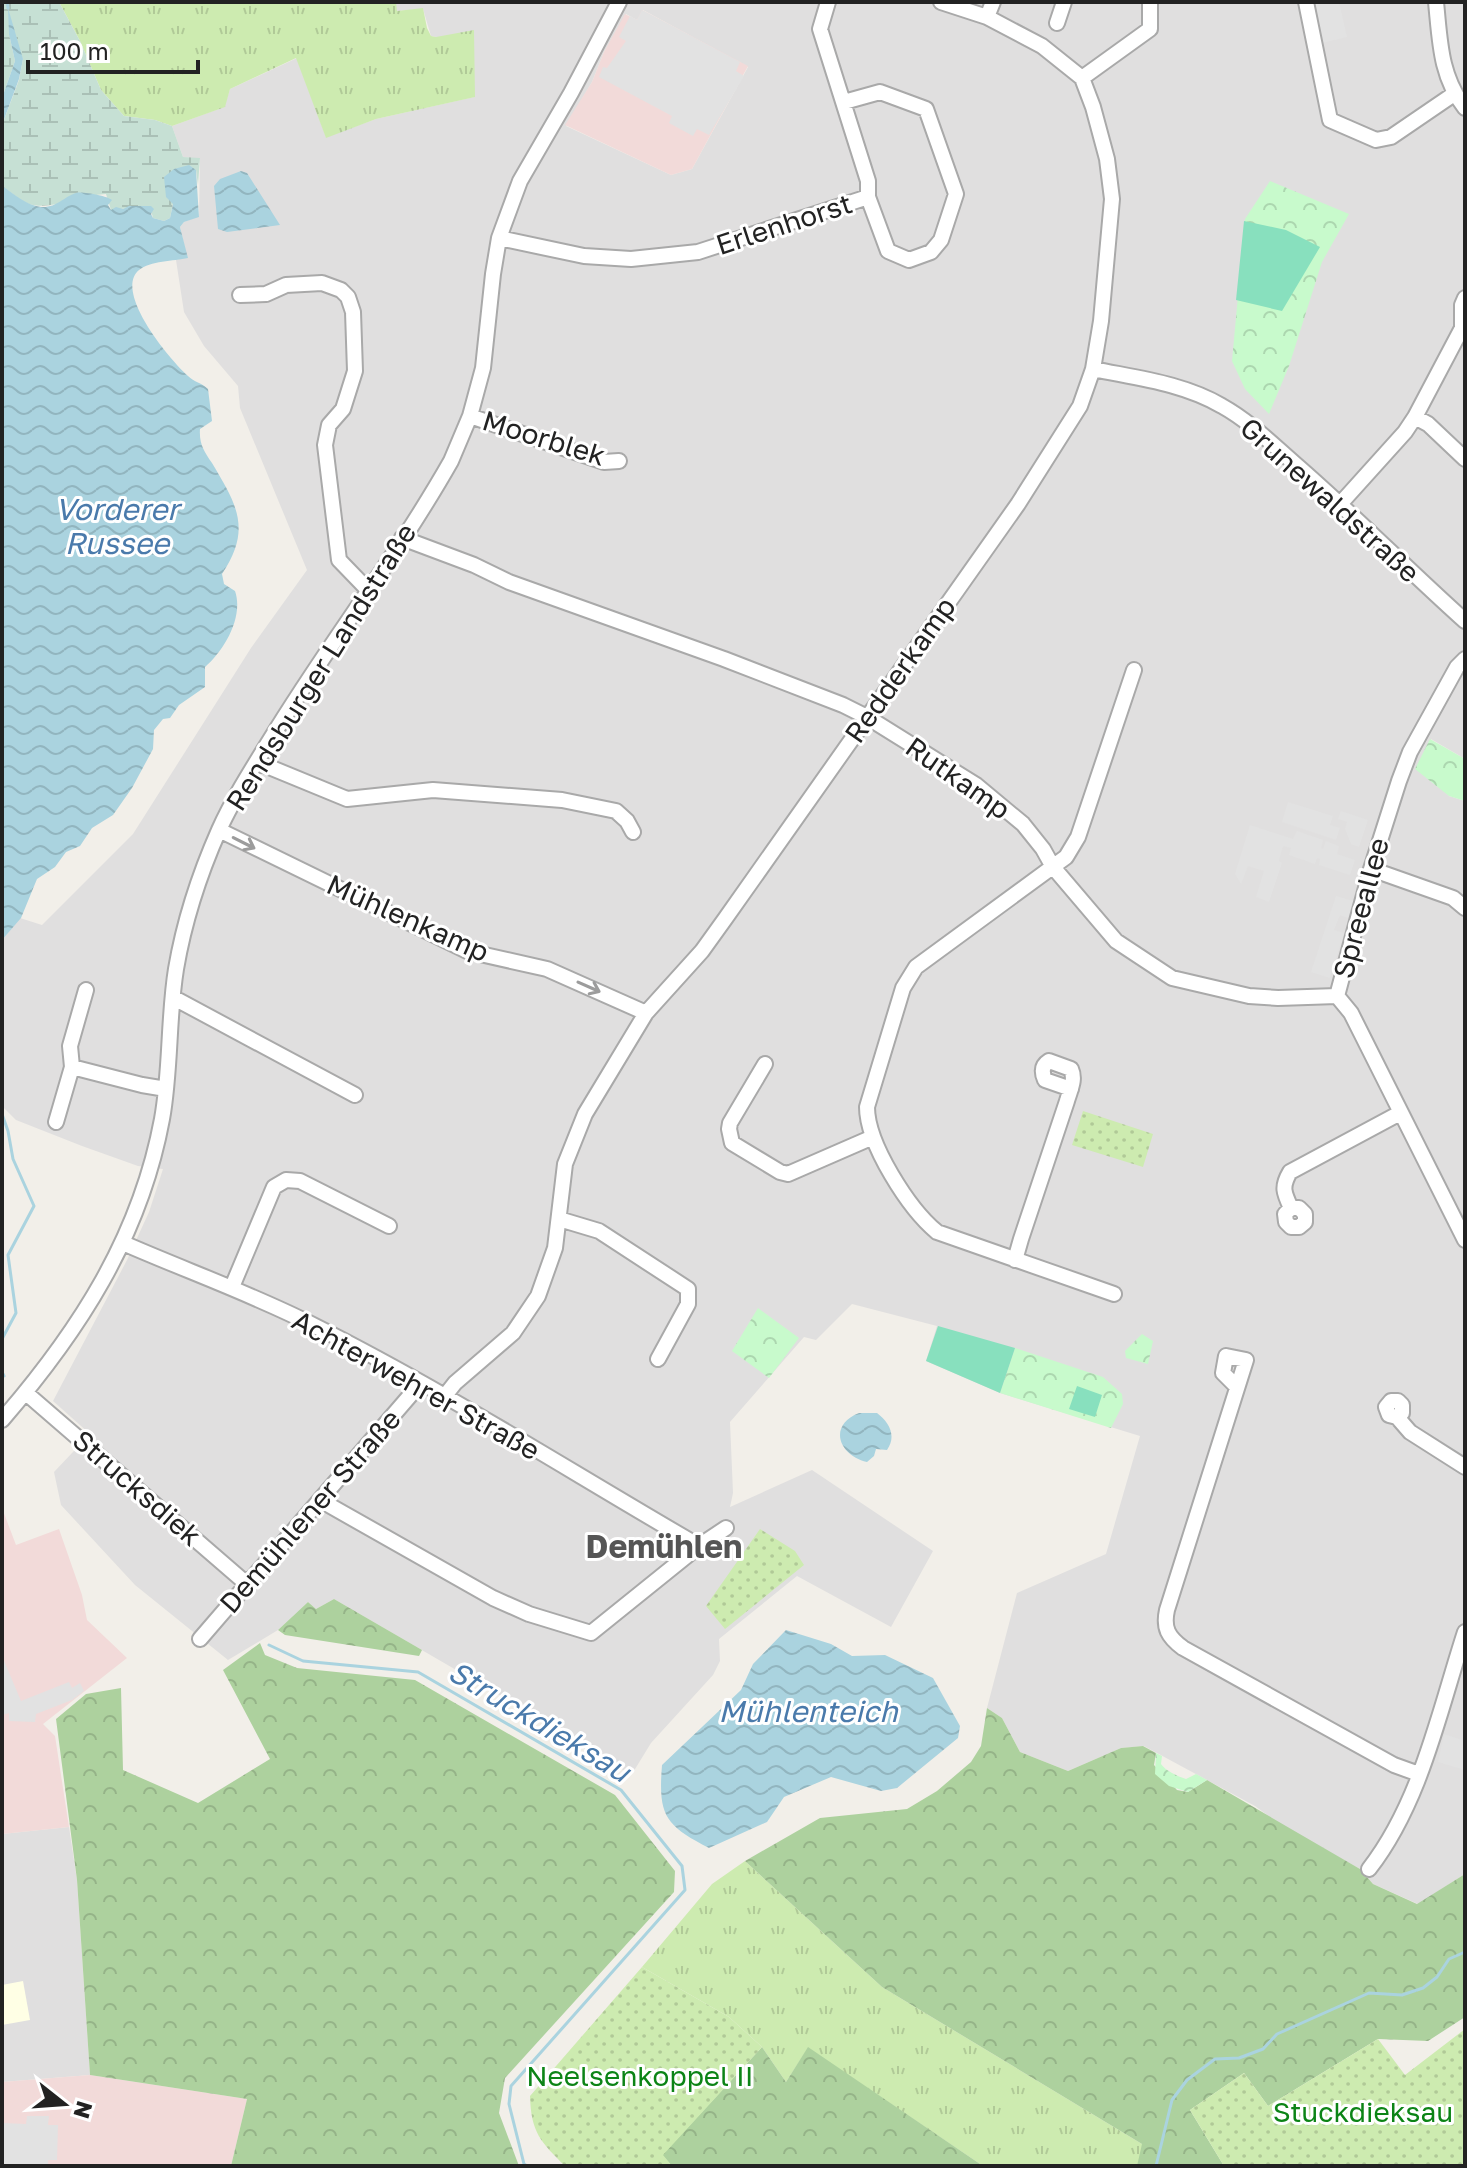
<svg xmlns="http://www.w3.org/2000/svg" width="1467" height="2168" font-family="'Golos Text',sans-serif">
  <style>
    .residential { fill: #e0dfdf; fill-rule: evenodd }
    .commercial { fill: #f2dad9 }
    .education { fill: #ffffe5 }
    .grass { fill: url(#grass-tufts) }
    .forest { fill: url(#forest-crowns) }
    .wetland { fill: url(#wetland-marsh) }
    .park { fill: url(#park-crowns) }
    .garden { fill: url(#garden-dots) }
    .pitch { fill: #88e0be }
    .parking { fill: #e2e2e2 }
    .water { fill: url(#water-waves) }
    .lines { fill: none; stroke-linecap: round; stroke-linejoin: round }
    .stream { stroke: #aad3df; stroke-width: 3 }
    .minor-casing { stroke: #a9a9a9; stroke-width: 18 }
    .minor { stroke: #fff; stroke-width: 14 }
    .oneway { stroke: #9c9c9c }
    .labels { text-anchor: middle; stroke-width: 6; stroke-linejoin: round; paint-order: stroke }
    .street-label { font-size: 28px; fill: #222; stroke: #fff }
    .park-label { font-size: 28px; fill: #0c8416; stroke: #fff }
    .water-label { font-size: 30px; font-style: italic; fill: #4a7aab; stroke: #fff }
    .quarter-label { font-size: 32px; font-weight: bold; fill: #555; stroke: #fff }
  </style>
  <defs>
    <pattern id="grass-tufts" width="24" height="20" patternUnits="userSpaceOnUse" patternTransform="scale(2)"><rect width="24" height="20" fill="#cdebb0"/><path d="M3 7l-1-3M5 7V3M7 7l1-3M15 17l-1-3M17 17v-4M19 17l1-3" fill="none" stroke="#b0c997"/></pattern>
    <pattern id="forest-crowns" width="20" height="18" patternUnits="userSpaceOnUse" patternTransform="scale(2)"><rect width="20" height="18" fill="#add19e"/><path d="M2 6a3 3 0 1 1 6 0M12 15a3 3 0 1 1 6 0" fill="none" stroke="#95b388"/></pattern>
    <pattern id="wetland-marsh" width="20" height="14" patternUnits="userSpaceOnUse" patternTransform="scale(2)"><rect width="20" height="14" fill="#c6e0d4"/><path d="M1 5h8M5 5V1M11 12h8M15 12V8" fill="none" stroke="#aac0b6"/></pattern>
    <pattern id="park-crowns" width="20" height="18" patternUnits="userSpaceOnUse" patternTransform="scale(2)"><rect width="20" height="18" fill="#c8facc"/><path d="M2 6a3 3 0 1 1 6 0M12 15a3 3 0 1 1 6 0" fill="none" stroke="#acd6af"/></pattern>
    <pattern id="garden-dots" width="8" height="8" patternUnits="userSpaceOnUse" patternTransform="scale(2)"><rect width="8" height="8" fill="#cdebb0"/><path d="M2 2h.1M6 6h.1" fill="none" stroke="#b0c997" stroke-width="1.8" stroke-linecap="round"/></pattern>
    <pattern id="water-waves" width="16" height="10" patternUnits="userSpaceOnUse" patternTransform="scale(2)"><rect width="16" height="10" fill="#aad3df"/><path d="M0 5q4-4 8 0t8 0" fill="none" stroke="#92b5bf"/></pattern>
  </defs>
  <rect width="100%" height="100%" fill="#f2efe9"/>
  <!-- residential -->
  <path class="residential" d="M 396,2 L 1465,2 L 1465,759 L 1431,739 L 1449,796 L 1465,801 L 1465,1874 L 1418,1904 L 1373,1884 L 1360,1869 L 1278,1823 L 1255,1806 L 1144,1746 L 1121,1748 L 1068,1771 L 1020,1752 L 1002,1718 L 987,1708 L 1017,1593 L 1106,1554 L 1140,1436 L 1000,1393 L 926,1361 L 937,1326 L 852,1304 L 816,1340 L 804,1337 L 730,1422 L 733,1493 L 730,1507 L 812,1470 L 933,1551 L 891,1627 L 797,1576 L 719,1639 L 720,1661 L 713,1675 L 651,1743 L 632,1774 L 597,1758 L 561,1731 L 334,1599 L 316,1609 L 308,1602 L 278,1630 L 228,1660 L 135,1585 L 61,1505 L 54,1472 L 90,1434 L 53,1401 L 127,1260 L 149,1212 L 163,1169 L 138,1166 L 82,1146 L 16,1120 L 2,1106 L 2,940 L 20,918 L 42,925 L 133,834 L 251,648 L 307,570 L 240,408 L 238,386 L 204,346 L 184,312 L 176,260 L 187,257 L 180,227 L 184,222 L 199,216 L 200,159 L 183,157 L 172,126 L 224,107 L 230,89 L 297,58 L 326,137 L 376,119 L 474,97 L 436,37 L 431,36 L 423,9 L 396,11 ZM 643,10 L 748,67 L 692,169 L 671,175 L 566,126 L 592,82 L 604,52 L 626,14 L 637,20 Z
    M 69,1827 L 77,1880 L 90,2075 L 2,2082 L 2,1834 Z"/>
  <!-- commercial -->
  <path class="commercial" d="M 642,10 L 748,66 L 692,169 L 671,175 L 565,125 L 592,82 L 604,52 L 625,14 L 637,20 Z
    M 2,1508 L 16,1545 L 59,1529 L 82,1595 L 87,1620 L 127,1658 L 43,1724 L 55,1736 L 69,1827 L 2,1834 Z
    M 90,2075 L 247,2099 L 231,2166 L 2,2166 L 2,2082 Z"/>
  <!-- education -->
  <path class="education" d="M 23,1981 L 30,2020 L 2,2025 L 2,1985 Z"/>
  <!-- grass -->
  <path class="grass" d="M 59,2 L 396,2 L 397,11 L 423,8 L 427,28 L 431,36 L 436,37 L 474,30 L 475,97 L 376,119 L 326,138 L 296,58 L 230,89 L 225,107 L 172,126 L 155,120 L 124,116 L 101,90 L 80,41 Z
    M 745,1861 L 882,1987 L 1142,2144 L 1144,2166 L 983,2166 L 808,2048 L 786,2082 L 762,2047 L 729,2017 L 642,1967 L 712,1884 Z"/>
  <!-- forest -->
  <path class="forest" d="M 334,1599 L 422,1650 L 419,1656 L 285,1635 L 278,1630 L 308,1602 L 316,1609 Z
    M 260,1643 L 265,1655 L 297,1668 L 415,1680 L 615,1795 L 675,1871 L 674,1892 L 505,2078 L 499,2113 L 519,2166 L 231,2166 L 247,2099 L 90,2075 L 77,1880 L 56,1719 L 86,1694 L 121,1688 L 123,1770 L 198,1803 L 270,1759 L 223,1670 Z
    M 987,1708 L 1002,1718 L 1020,1752 L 1068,1771 L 1121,1748 L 1143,1746 L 1156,1753 L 1154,1765 L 1177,1790 L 1188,1792 L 1207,1780 L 1360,1869 L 1373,1884 L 1417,1904 L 1465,1874 L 1465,2017 L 1428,2041 L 1378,2039 L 1268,2106 L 1244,2073 L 1190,2110 L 1224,2166 L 1137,2166 L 1142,2144 L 882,1987 L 745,1861 L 820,1818 L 907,1809 L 937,1791 L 971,1762 L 981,1746 Z
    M 762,2047 L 786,2082 L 808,2047 L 983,2166 L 672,2166 L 662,2155 Z"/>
  <!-- wetland -->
  <path class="wetland" d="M 2,2 L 59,2 L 80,41 L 101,90 L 124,116 L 155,120 L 172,126 L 183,157 L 200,158 L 198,185 L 196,170 L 173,203 L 170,218 L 164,221 L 153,218 L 150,206 L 111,210 L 106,194 C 80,195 51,211 29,204 C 19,200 11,192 2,186 L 2,125 L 19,80 L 23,59 L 9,34 L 15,61 L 2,98 Z"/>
  <!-- park -->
  <path class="park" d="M 1270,181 L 1349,214 L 1322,262 L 1289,366 L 1269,414 L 1245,389 L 1232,361 L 1245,219 Z
    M 1430,739 L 1465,759 L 1465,801 L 1449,796 L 1415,769 Z
    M 758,1308 L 799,1338 L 769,1378 L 732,1351 Z
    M 1142,1334 L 1153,1341 L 1148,1364 L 1126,1358 L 1125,1351 Z
    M 1015,1348 L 1103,1377 L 1122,1394 L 1123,1404 L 1111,1428 L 1000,1393 Z
    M 1156,1753 L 1162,1756 L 1161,1764 C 1166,1771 1177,1776 1186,1779 L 1196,1774 L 1207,1780 L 1188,1792 L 1169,1786 L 1155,1774 Z"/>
  <!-- garden -->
  <path class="garden" d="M 1083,1111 L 1153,1134 L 1143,1167 L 1072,1145 Z
    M 760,1529 L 795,1551 L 804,1565 L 725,1629 L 706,1606 Z
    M 642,1967 L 729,2017 L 762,2047 L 663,2155 L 672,2166 L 565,2166 C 541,2142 531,2133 530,2096 Z
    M 1465,2029 L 1465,2166 L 1224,2166 L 1190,2110 L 1244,2073 L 1268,2106 L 1378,2039 L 1405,2075 Z"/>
  <!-- pitch -->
  <path class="pitch" d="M 1244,221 L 1286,230 L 1320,247 L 1282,311 L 1236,300 Z
    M 938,1326 L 1015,1348 L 1000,1393 L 926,1361 Z
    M 1077,1386 L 1102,1395 L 1095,1417 L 1069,1409 Z"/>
  <!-- parking -->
  <path class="parking" d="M 1313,2 L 1339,2 L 1347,37 L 1322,43 Z
    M 642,10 L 740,62 L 736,71 L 744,76 L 709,135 L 697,129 L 693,136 L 669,123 L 672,116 L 599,77 L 603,67 L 607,68 L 626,41 L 619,37 L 630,16 L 637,20 Z
    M 1288,802 L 1333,816 L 1330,825 L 1340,828 L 1336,840 L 1282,822 Z
    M 1341,811 L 1368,820 L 1359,847 L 1351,844 L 1345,829 L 1347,822 L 1338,819 Z
    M 1250,825 L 1293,839 L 1297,831 L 1323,840 L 1321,848 L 1323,849 L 1326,841 L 1339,846 L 1337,854 L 1355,860 L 1350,875 L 1319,865 L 1320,859 L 1317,858 L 1315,864 L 1289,855 L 1291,848 L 1283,846 L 1279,861 L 1282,863 L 1269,902 L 1256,897 L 1264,871 L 1248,866 L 1241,884 L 1235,874 Z
    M 1336,896 L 1353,901 L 1348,918 L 1340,915 L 1334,930 L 1344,933 L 1330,978 L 1311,972 Z
    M 2,1656 L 21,1701 L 69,1682 L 72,1688 L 80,1683 L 84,1691 L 72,1700 L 36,1714 L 35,1722 L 9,1721 L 9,1713 L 2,1715 Z
    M 1444,1734 L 1465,1741 L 1465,1770 L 1438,1762 Z
    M 27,2116 L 49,2116 L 48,2125 L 58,2125 L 57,2160 L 48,2160 L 48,2166 L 2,2166 L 2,2123 L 26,2124 Z"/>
  <!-- water -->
  <path class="water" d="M 8,8 L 23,59 L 19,79 L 2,125 L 2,98 L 15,61 L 9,34 Z
    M 189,165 L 196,170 L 199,217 L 184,222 L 180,227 L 188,258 C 174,261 150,261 139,270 C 113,292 170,360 188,376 C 194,382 202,383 208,389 L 212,421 L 200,429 C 199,444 204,451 212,463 C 237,505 252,529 222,574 L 224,584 L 235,591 C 244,617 224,651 205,667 L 205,687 L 179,705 L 170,718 L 163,719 L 154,730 L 153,749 L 132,788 L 113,815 L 92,828 L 80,846 L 66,852 L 55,867 L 37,879 L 21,918 L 2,940 L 2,186 C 15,194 25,205 41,207 C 57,208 63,197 76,193 C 82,191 107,196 112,200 L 108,205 L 111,210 L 116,207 L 123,209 L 129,206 L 151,206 L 154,209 L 151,214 L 153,218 L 164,221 L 170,218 L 173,204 L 166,197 L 164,177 L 174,169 Z
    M 241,171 L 247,173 L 280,225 L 227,232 L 218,229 L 214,186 L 220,179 Z
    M 859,1413 L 877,1413 C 889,1422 897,1436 887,1450 L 876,1449 L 874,1456 L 867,1462 C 838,1455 828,1425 859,1413 Z
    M 786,1630 L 831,1644 L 852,1656 L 885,1655 L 933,1678 L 960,1726 L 958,1738 L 897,1788 L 881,1791 L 831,1777 L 784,1797 L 767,1822 L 709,1848 C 665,1825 658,1816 662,1765 L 741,1690 L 753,1664 Z"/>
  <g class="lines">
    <!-- stream -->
    <path class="stream" d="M 7,2 L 8,8
      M 2,1114 L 8,1131 L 13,1159 L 34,1206 L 8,1255 L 16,1313 L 2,1339
      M 2,1372 L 4,1376
      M 269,1645 L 303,1661 L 418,1672 L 621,1790 L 682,1866 L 685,1890 L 511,2086 L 509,2104 L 524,2164 L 527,2166
      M 1156,2166 L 1172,2100 L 1187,2080 L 1215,2059 L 1239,2058 L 1263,2049 L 1277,2034 L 1369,1993 L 1402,1995 L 1423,1988 L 1437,1977 L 1449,1959 L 1465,1952"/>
    <!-- minor casing -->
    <g class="minor-casing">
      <path id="minor" d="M 1306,2 L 1330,120 L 1376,140 L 1391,137 L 1454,94
        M 1436,2 C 1440,41 1440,76 1465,108
        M 987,17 L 993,2
        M 1057,23 L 1064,2
        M 1082,78 L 1150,29 L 1150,2
        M 844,102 L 880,92 L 926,109 L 956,194 L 941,240 L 931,252 L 909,260 L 888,251 L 868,197
        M 499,238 L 584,256 L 631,259 L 698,252 L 868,197 L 868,181 L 820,29 L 828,2
        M 240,295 L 266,294 L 286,285 L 322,283 L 341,290 L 348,297 L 353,312 L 355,371 L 343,409 L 329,425 L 325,445 L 339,560 L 368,590
        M 1093,369 C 1136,378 1183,383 1222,406 C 1249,421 1271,443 1294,463 C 1353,514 1407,569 1465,621
        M 470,416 L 604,462 L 619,461
        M 1415,417 L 1428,424 L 1465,459
        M 1341,503 L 1405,432 L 1415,417 L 1462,328 L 1462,305 L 1465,298
        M 402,538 L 474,565 L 509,582 L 724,659 L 843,705 L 867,717 L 976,785 L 1023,824 L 1043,849 L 1053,867 L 1116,941 L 1172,978 L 1249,996 L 1278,998 L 1337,996
        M 257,762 L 347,799 L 433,790 L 562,800 L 616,811 L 627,821 L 633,832
        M 219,830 L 467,951 L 547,969 L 646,1013
        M 1371,869 L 1453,898 L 1465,908
        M 1337,996 L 1371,869 L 1399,781 L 1410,752 L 1457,667 L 1465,659
        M 1337,996 L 1351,1013 L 1465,1240
        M 174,998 L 355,1095
        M 765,1064 L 730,1123 L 729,1129 L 732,1143 L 780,1172 L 788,1174 L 873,1137
        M 72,1067 L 142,1085 L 166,1089
        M 56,1122 L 72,1067 L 70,1046 L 86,990
        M 1291,1208 L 1285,1214 L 1286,1222 L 1291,1227 L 1299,1227 L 1305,1222 L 1305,1214 L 1299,1208 L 1291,1208 C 1284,1193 1281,1187 1290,1172 L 1400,1113
        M 559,1219 L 599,1231 L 688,1289 L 688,1304 L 658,1359
        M 123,1243 C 187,1271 252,1294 313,1325 C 445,1391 571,1472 699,1546
        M 1015,1260 L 1021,1239 L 1067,1101 C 1070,1090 1076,1080 1071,1069 L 1049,1061 C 1041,1066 1042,1073 1045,1080 L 1071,1089
        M 232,1287 L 274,1187 L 286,1180 L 300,1181 L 389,1226
        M 1114,1294 L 937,1232 C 909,1209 867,1144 867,1107 L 903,988 L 916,967 L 1066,857 L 1078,837 L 1134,670
        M 1236,1386 L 1223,1373 L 1226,1356 L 1246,1360 L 1167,1610 C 1163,1628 1168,1637 1183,1648 L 1394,1765 L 1419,1774
        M 26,1393 L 248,1585
        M 444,1397 L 455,1383 L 513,1333 L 538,1296 L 555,1248 L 565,1164 L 585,1114 L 646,1013 L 702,951 L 725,919 L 1018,504 L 1080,406 L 1093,369 L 1101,321 L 1112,199 L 1107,159 L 1093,107 L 1082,78 L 1042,46 L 987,17 L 941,2
        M 1397,1417 L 1402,1413 L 1402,1405 L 1398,1401 L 1391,1401 L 1386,1407 L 1389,1415 L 1397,1417 L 1410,1432 L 1465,1467
        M 2,1420 C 79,1331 140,1237 162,1119 C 171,1070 168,1018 176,969 C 184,922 200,873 219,830 C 233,799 252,769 270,740 C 327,646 396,558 451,461 L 470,416 L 483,368 L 493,274 L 499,238 L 520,181 L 571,93 L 619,2
        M 320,1500 L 493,1598 L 529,1614 L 591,1633 L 699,1546 L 726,1528
        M 200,1639 L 420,1384
        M 1369,1869 C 1421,1802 1439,1712 1465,1632"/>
    </g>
    <!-- minor -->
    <use href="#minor" class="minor"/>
  </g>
  <!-- one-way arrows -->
  <defs><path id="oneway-shaft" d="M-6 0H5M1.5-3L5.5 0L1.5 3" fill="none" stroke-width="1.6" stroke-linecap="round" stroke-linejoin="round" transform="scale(2)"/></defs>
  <g class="oneway">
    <use href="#oneway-shaft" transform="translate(244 843) rotate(27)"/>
    <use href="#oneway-shaft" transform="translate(589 987) rotate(24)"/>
  </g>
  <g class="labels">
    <!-- street labels -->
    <g class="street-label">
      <text transform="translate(784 224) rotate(-18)" y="10">Erlenhorst</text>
      <text transform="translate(544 438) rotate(17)" y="10">Moorblek</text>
      <text transform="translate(1330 500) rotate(42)" y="10">Grunewaldstraße</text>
      <text transform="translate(321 667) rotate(-58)" y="10">Rendsburger Landstraße</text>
      <text transform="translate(900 670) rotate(-55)" y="10">Redderkamp</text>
      <text transform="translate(958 778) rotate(35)" y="10">Rutkamp</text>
      <text transform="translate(1361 908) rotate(-75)" y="10">Spreeallee</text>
      <text transform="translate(408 918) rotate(24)" y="10">Mühlenkamp</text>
      <text transform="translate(416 1385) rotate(29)" y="10">Achterwehrer Straße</text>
      <text transform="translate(137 1488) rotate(41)" y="10">Strucksdiek</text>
      <text transform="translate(310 1511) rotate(-49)" y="10">Demühlener Straße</text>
    </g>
    <!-- park labels -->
    <g class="park-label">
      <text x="640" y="2086">Neelsenkoppel II</text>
      <text x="1363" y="2122">Stuckdieksau</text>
    </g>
    <!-- water labels -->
    <g class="water-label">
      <text x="117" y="520">Vorderer<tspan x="117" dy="34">Russee</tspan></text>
      <text x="808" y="1722">Mühlenteich</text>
      <text transform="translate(539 1722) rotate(31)" y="10">Struckdieksau</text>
    </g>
    <!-- quarter labels -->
    <g class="quarter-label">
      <text x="664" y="1558">Demühlen</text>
    </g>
  </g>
  <!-- border -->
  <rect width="1467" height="2168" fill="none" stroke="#222222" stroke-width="8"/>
  <!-- north arrow -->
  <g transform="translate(64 2104) rotate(107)" stroke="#ffffff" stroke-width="6" paint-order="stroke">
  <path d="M0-6L14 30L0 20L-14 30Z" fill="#222222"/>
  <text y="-12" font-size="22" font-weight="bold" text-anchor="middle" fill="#222222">N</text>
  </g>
  <!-- scale -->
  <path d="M28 60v12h170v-12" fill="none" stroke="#222222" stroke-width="4"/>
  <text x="40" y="60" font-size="24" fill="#222222" stroke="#ffffff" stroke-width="6" paint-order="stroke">100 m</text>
</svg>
